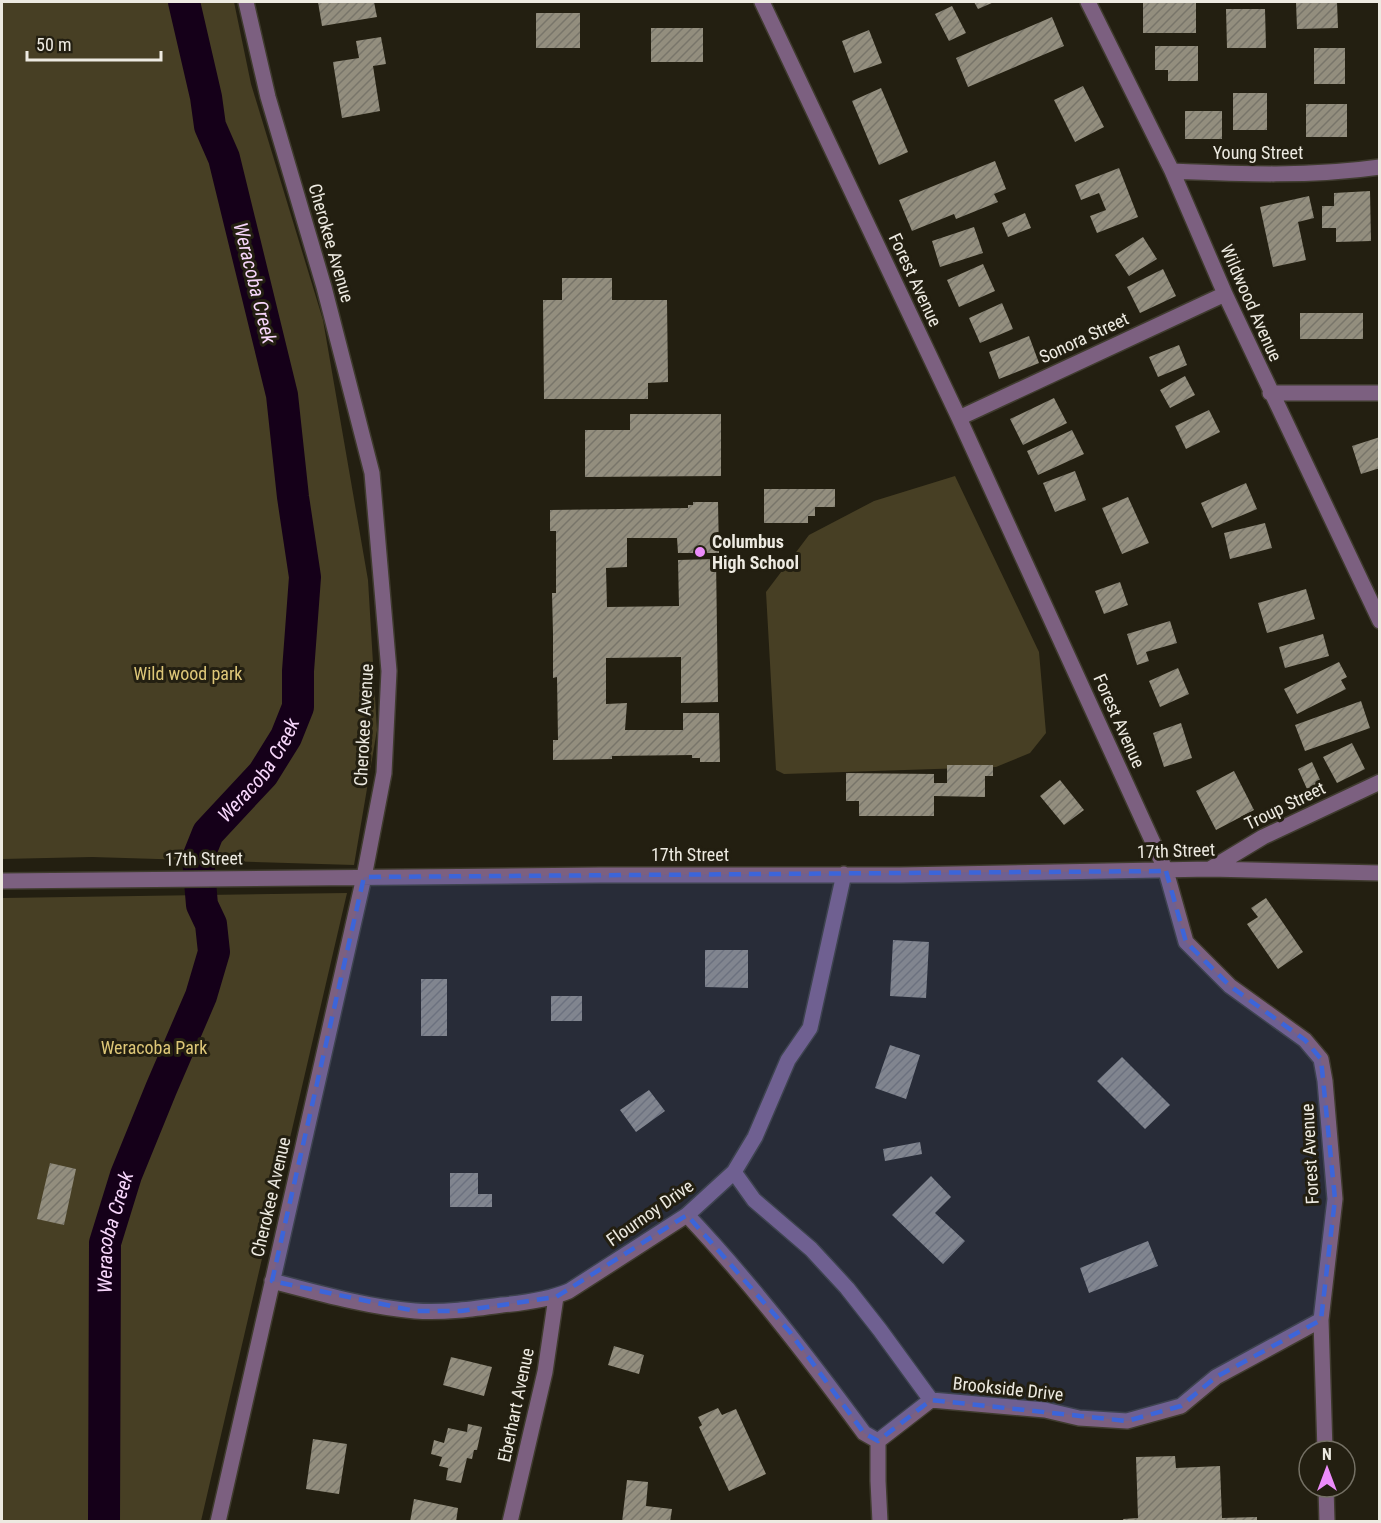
<svg xmlns="http://www.w3.org/2000/svg" width="1381" height="1523" font-family="'Roboto Condensed',sans-serif">
  <style>
    .park { fill: #473f24 }
    .lines { fill: none; stroke-linecap: round; stroke-linejoin: round }
    .river { stroke: #150019; stroke-width: 32 }
    .building { fill: url(#building-hatch) }
    .minor-casing { stroke: #3f3b2e; stroke-width: 18 }
    .minor { stroke: #7c6080; stroke-width: 15 }
    .marked { fill: #3c65d9; fill-opacity: 0.2; stroke: #3c65d9; stroke-width: 4.5; stroke-dasharray: 12 8; stroke-linejoin: round }
    .poi-dot { fill: #ec8cfa; stroke: #231f11; stroke-width: 2 }
    .labels { text-anchor: middle; stroke-width: 6; stroke-linejoin: round; paint-order: stroke }
    .street-label { font-size: 18px; fill: #edeae1; stroke: #231f11 }
    .poi-label { font-size: 18px; font-weight: bold; fill: #edeae1; stroke: #231f11; text-anchor: start }
    .park-label { font-size: 18px; fill: #dec778; stroke: #231f11 }
    .water-label { font-size: 20px; font-style: italic; fill: #f8d7fc; stroke: #231f11 }
  </style>
  <defs>
    <pattern id="building-hatch" width="6" height="6" patternUnits="userSpaceOnUse" patternTransform="scale(1.5)"><rect width="6" height="6" fill="#938e7e"/><path d="M-1 1l2-2M0 6l6-6M5 7l2-2" fill="none" stroke="#78756a"/></pattern>
  </defs>
  <rect width="100%" height="100%" fill="#231f11"/>
  <!-- park -->
  <path class="park" d="M 2,2 L 234,2 L 251,84 L 323,320 L 368,580 L 377,730 L 354,865 L 92,857 L 2,859 Z
    M 955,476 L 1039,652 L 1046,733 L 1030,753 L 996,767 L 784,774 L 776,770 L 766,592 L 809,535 L 874,501 Z
    M 347,893 L 201,1521 L 2,1521 L 2,898 Z"/>
  <g class="lines">
    <!-- river -->
    <path class="river" id="s1" d="M 104,1522 L 105,1243 L 126,1175 L 161,1089 L 201,996 L 214,952 L 211,924 L 202,905 L 198,858 L 208,833 L 263,774 L 286,737 L 298,707 L 298,671 L 305,577 L 293,497 L 282,395 L 224,158 L 210,126 L 206,97 L 184,2"/>
  </g>
  <!-- building -->
  <path class="building" d="M 318,2 L 374,2 L 377,17 L 322,26 Z
    M 974,2 L 994,2 L 978,9 Z
    M 1296,2 L 1337,2 L 1338,28 L 1297,29 Z
    M 1143,3 L 1196,3 L 1196,33 L 1143,33 Z
    M 952,6 L 966,33 L 949,41 L 935,14 Z
    M 1226,9 L 1265,9 L 1266,48 L 1227,48 Z
    M 536,13 L 580,13 L 580,48 L 536,48 Z
    M 1052,17 L 1064,46 L 968,87 L 956,58 Z
    M 651,28 L 703,28 L 703,62 L 651,62 Z
    M 869,30 L 882,63 L 854,73 L 842,41 Z
    M 381,37 L 386,64 L 373,66 L 380,111 L 342,118 L 333,62 L 359,58 L 356,41 Z
    M 1155,46 L 1198,46 L 1198,81 L 1168,81 L 1168,70 L 1155,70 Z
    M 1314,48 L 1345,48 L 1345,84 L 1314,84 Z
    M 1083,86 L 1104,127 L 1075,142 L 1054,100 Z
    M 881,88 L 908,152 L 879,165 L 852,101 Z
    M 1233,93 L 1267,93 L 1267,130 L 1233,130 Z
    M 1306,104 L 1347,104 L 1347,137 L 1306,137 Z
    M 1185,111 L 1222,111 L 1222,139 L 1185,139 Z
    M 995,161 L 1006,189 L 994,194 L 998,202 L 956,219 L 954,214 L 912,231 L 899,200 Z
    M 1119,168 L 1138,217 L 1097,233 L 1090,216 L 1106,210 L 1099,193 L 1081,200 L 1075,185 Z
    M 1370,191 L 1371,241 L 1336,242 L 1336,228 L 1322,228 L 1322,206 L 1334,206 L 1334,193 Z
    M 1309,196 L 1314,218 L 1298,222 L 1306,260 L 1273,267 L 1260,207 Z
    M 1025,213 L 1031,228 L 1008,237 L 1002,223 Z
    M 974,227 L 983,253 L 940,267 L 932,241 Z
    M 1143,237 L 1157,259 L 1129,276 L 1115,255 Z
    M 983,264 L 995,291 L 959,307 L 947,280 Z
    M 1163,269 L 1176,296 L 1140,313 L 1127,287 Z
    M 562,278 L 612,278 L 612,300 L 667,300 L 668,382 L 648,383 L 648,399 L 544,399 L 543,300 L 562,300 Z
    M 1002,303 L 1013,329 L 980,343 L 969,318 Z
    M 1300,313 L 1363,313 L 1363,339 L 1300,339 Z
    M 1029,336 L 1039,363 L 999,379 L 989,352 Z
    M 1179,345 L 1187,365 L 1158,377 L 1149,357 Z
    M 1185,376 L 1195,395 L 1170,408 L 1160,390 Z
    M 1054,398 L 1067,423 L 1023,445 L 1010,419 Z
    M 1209,410 L 1220,432 L 1186,449 L 1175,426 Z
    M 630,414 L 721,414 L 721,476 L 585,477 L 585,430 L 630,430 Z
    M 1072,430 L 1084,454 L 1038,475 L 1027,451 Z
    M 1380,437 L 1380,468 L 1361,474 L 1352,446 Z
    M 1075,471 L 1086,500 L 1055,512 L 1043,483 Z
    M 1246,483 L 1257,509 L 1212,528 L 1201,503 Z
    M 764,489 L 835,489 L 835,507 L 815,507 L 815,516 L 808,516 L 808,523 L 764,523 Z
    M 1128,497 L 1149,543 L 1122,554 L 1102,508 Z
    M 693,502 L 718,502 L 719,553 L 678,553 L 677,538 L 627,538 L 627,567 L 606,568 L 607,607 L 679,606 L 678,560 L 716,559 L 718,702 L 681,703 L 681,657 L 606,658 L 606,704 L 627,703 L 625,730 L 683,730 L 683,713 L 719,713 L 720,762 L 700,762 L 700,758 L 692,758 L 692,755 L 612,756 L 612,759 L 553,760 L 553,740 L 558,740 L 557,677 L 553,678 L 553,634 L 552,593 L 556,593 L 556,531 L 550,531 L 550,510 L 688,508 L 688,505 L 693,505 Z
    M 1265,523 L 1272,548 L 1230,559 L 1224,533 Z
    M 1120,582 L 1128,605 L 1104,614 L 1095,591 Z
    M 1306,589 L 1315,619 L 1267,633 L 1258,603 Z
    M 1170,621 L 1177,643 L 1146,652 L 1149,661 L 1137,665 L 1127,634 Z
    M 1323,634 L 1329,656 L 1285,668 L 1279,647 Z
    M 1339,662 L 1347,677 L 1341,680 L 1346,689 L 1297,714 L 1284,689 Z
    M 1178,668 L 1189,694 L 1160,707 L 1149,681 Z
    M 1361,701 L 1370,728 L 1305,751 L 1295,725 Z
    M 1181,723 L 1192,758 L 1164,767 L 1153,733 Z
    M 1352,743 L 1365,769 L 1337,783 L 1323,757 Z
    M 1312,762 L 1321,782 L 1307,789 L 1298,769 Z
    M 947,765 L 993,765 L 993,776 L 985,776 L 985,797 L 934,796 L 934,816 L 859,816 L 859,801 L 846,801 L 846,773 L 934,774 L 934,783 L 947,783 Z
    M 1234,771 L 1254,810 L 1216,830 L 1196,791 Z
    M 1060,780 L 1084,810 L 1064,825 L 1040,796 Z
    M 1266,898 L 1303,952 L 1278,969 L 1247,924 L 1258,917 L 1251,908 Z
    M 893,940 L 929,942 L 926,998 L 890,996 Z
    M 705,950 L 748,950 L 748,988 L 705,987 Z
    M 421,979 L 447,979 L 447,1036 L 421,1036 Z
    M 551,996 L 582,996 L 582,1021 L 551,1021 Z
    M 890,1045 L 920,1055 L 906,1099 L 875,1088 Z
    M 1122,1057 L 1170,1105 L 1145,1129 L 1097,1081 Z
    M 649,1090 L 665,1111 L 636,1132 L 620,1110 Z
    M 920,1142 L 922,1154 L 885,1161 L 883,1149 Z
    M 50,1163 L 76,1169 L 64,1225 L 37,1219 Z
    M 450,1173 L 478,1173 L 478,1194 L 492,1194 L 492,1207 L 450,1207 Z
    M 931,1176 L 951,1197 L 935,1213 L 965,1241 L 943,1264 L 892,1215 Z
    M 1148,1241 L 1158,1266 L 1089,1293 L 1080,1268 Z
    M 614,1346 L 644,1355 L 639,1374 L 608,1365 Z
    M 451,1357 L 492,1367 L 484,1396 L 443,1385 Z
    M 718,1408 L 722,1415 L 736,1409 L 766,1474 L 729,1491 L 699,1427 L 702,1425 L 698,1417 Z
    M 468,1424 L 482,1427 L 477,1450 L 474,1450 L 472,1459 L 467,1458 L 461,1483 L 446,1480 L 448,1468 L 439,1466 L 442,1457 L 431,1454 L 434,1440 L 444,1443 L 448,1428 L 467,1432 Z
    M 313,1439 L 347,1444 L 339,1494 L 306,1489 Z
    M 1175,1456 L 1176,1468 L 1220,1466 L 1222,1518 L 1257,1517 L 1257,1522 L 1124,1522 L 1123,1519 L 1138,1518 L 1136,1457 Z
    M 627,1480 L 648,1482 L 646,1506 L 672,1509 L 670,1522 L 622,1522 Z
    M 414,1499 L 458,1508 L 456,1522 L 410,1522 Z"/>
  <g class="lines">
    <!-- minor casing -->
    <g class="minor-casing">
      <path id="minor" d="M 762,2 L 959,418 L 1166,871 L 1186,942 L 1230,986 L 1305,1040 L 1321,1059 L 1325,1081 L 1335,1199 L 1321,1320 L 1325,1451
        M 1088,2 L 1172,171 L 1225,294 L 1380,621
        M 1172,171 C 1241,174 1311,177 1380,167
        M 1270,393 L 1380,393
        M 959,418 L 1225,294
        M 1210,869 L 1263,837 L 1380,782
        M 2,881 L 600,875 L 900,875 L 1210,869 L 1380,873
        M 734,1172 L 754,1200 L 811,1249 L 847,1288 L 880,1330 L 931,1400 L 1045,1410 L 1079,1418 L 1127,1421 L 1181,1406 L 1216,1377 L 1321,1320
        M 687,1215 C 751,1283 808,1357 864,1433 L 878,1441
        M 272,1281 C 318,1293 367,1307 415,1311 C 444,1313 473,1309 502,1305 C 524,1303 548,1300 569,1291 L 687,1215 L 734,1172 L 755,1137 L 788,1060 L 810,1028 L 844,874
        M 1326,1487 L 1327,1522
        M 218,1522 L 364,877 L 384,773 L 389,671 L 372,473 L 324,287 L 268,97 L 246,2
        M 510,1522 L 545,1372 L 556,1297
        M 880,1522 L 878,1481 L 878,1441 L 931,1400"/>
    </g>
    <!-- minor -->
    <use href="#minor" class="minor"/>
  </g>
  <!-- marked area -->
  <path class="marked" d="M 1166,871 L 1186,942 L 1230,986 L 1305,1040 L 1321,1059 L 1335,1199 L 1321,1320 L 1216,1377 L 1181,1406 L 1127,1421 L 931,1400 L 878,1441 L 864,1433 L 789,1331 L 687,1215 L 556,1297 L 461,1311 L 415,1311 L 272,1281 L 364,877 Z"/>
  <!-- markers -->
  <circle class="poi-dot" cx="700" cy="552" r="6"/>
  <g class="labels">
    <!-- street labels -->
    <g class="street-label">
      <text x="1258" y="159">Young Street</text>
      <text transform="translate(331 243) rotate(74)" y="6">Cherokee Avenue</text>
      <text transform="translate(915 280) rotate(65)" y="6">Forest Avenue</text>
      <text transform="translate(1251 303) rotate(66)" y="6">Wildwood Avenue</text>
      <text transform="translate(1084 338) rotate(-25)" y="6">Sonora Street</text>
      <text transform="translate(1119 721) rotate(66)" y="6">Forest Avenue</text>
      <text transform="translate(364 725) rotate(-87)" y="6">Cherokee Avenue</text>
      <text transform="translate(1285 806) rotate(-26)" y="6">Troup Street</text>
      <text transform="translate(1176 851) rotate(-2)" y="6">17th Street</text>
      <text x="690" y="861">17th Street</text>
      <text transform="translate(204 859) rotate(-1)" y="6">17th Street</text>
      <text transform="translate(1310 1154) rotate(-93)" y="6">Forest Avenue</text>
      <text transform="translate(271 1197) rotate(-77)" y="6">Cherokee Avenue</text>
      <text transform="translate(650 1213) rotate(-35)" y="6">Flournoy Drive</text>
      <text transform="translate(1008 1389) rotate(6)" y="6">Brookside Drive</text>
      <text transform="translate(516 1405) rotate(-78)" y="6">Eberhart Avenue</text>
    </g>
    <!-- poi labels -->
    <g class="poi-label">
      <text x="712" y="548">Columbus<tspan x="712" dy="21">High School</tspan></text>
    </g>
    <!-- park labels -->
    <g class="park-label">
      <text x="188" y="680">Wild wood park</text>
      <text x="154" y="1054">Weracoba Park</text>
    </g>
    <!-- water labels -->
    <g class="water-label">
      <text transform="translate(255 283) rotate(76)" y="7">Weracoba Creek</text>
      <text dy="7" stroke="none"><textPath href="#s1" startOffset="795">Weracoba Creek</textPath></text>
      <text dy="7" stroke="none"><textPath href="#s1" startOffset="291">Weracoba Creek</textPath></text>
    </g>
  </g>
  <!-- border -->
  <rect width="1381" height="1523" fill="none" stroke="#edeae1" stroke-width="6"/>
  <!-- north arrow -->
  <g transform="translate(1327 1469)"><circle r="28" fill="#231f11" stroke="#747064" stroke-width="1.5"/>
  <path d="M0-4.5L10 22L0 15L-10 22Z" fill="#ec8cfa"/>
  <text y="-9" font-size="16" font-weight="bold" text-anchor="middle" fill="#edeae1">N</text>
  </g>
  <!-- scale -->
  <path d="M27 51v9h134v-9" fill="none" stroke="#edeae1" stroke-width="3"/>
  <text x="36" y="51" font-size="18" fill="#edeae1" stroke="#231f11" stroke-width="4.5" paint-order="stroke">50 m</text>
</svg>
